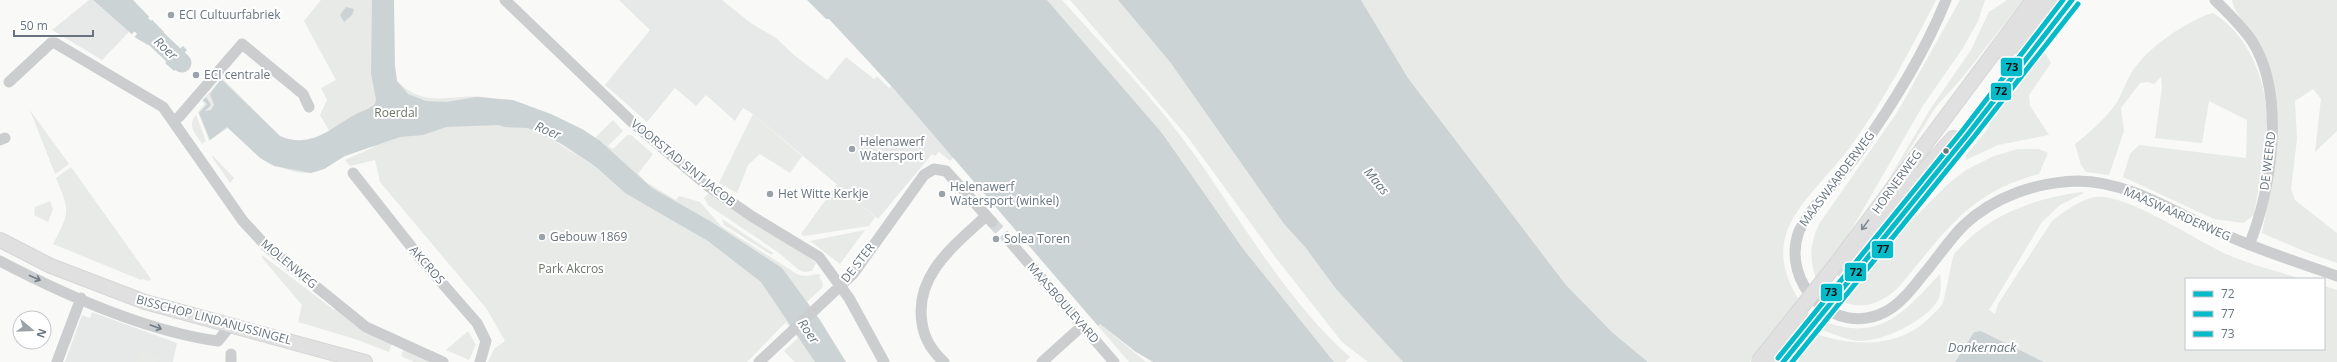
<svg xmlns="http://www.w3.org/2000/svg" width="2337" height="362" font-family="'Open Sans',sans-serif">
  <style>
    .built { fill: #e7e9e8 }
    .green { fill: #e7eae6; fill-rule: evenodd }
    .water { fill: #ccd3d5 }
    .pier { fill: #f9f9f8 }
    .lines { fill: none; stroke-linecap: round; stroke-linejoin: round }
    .river { stroke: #ccd3d5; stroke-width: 19 }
    .minor-tunnel { stroke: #d4d8da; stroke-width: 11; stroke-dasharray: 11 5.5; stroke-linecap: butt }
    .major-casing { stroke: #d5d6d6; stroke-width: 16 }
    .minor { stroke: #cbcdce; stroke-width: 11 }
    .major { stroke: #e0e0e1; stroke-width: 14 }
    .major-bridge-casing { stroke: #d5d6d6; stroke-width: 16; stroke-linecap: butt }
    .major-bridge { stroke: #e0e0e1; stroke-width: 14 }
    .bus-1-casing { stroke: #fff; stroke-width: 8 }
    .bus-2-casing { stroke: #fff; stroke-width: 8 }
    .bus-3-casing { stroke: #fff; stroke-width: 8 }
    .bus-1 { stroke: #05bac9; stroke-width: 5 }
    .bus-2 { stroke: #05bac9; stroke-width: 5 }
    .bus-3 { stroke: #05bac9; stroke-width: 5 }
    .oneway { stroke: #7f8a93 }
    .oneway2 { stroke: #717d87 }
    .poi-dot { fill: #9aa3a9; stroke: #fff; stroke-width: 1.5 }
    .bus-dot { fill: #67747f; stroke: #fff; stroke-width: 1.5 }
    .labels { text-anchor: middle; stroke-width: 4; stroke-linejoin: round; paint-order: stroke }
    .poi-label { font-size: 12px; fill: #67747f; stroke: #fff; text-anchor: start }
    .park-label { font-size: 12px; fill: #697766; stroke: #fff }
    .street-label { font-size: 12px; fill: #67747f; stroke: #fff }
    .water-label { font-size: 13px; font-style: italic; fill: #68797f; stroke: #fff }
    .line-badge { stroke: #fff; stroke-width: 1.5 }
    .pale-badge-label { font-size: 11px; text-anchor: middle; font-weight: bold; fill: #111 }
  </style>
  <rect width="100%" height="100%" fill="#f9f9f8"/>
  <!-- built -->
  <path class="built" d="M 89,0 L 93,0 L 129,32 L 102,60 L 52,30 Z
    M 619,0 L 722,0 L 752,24 L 776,38 L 794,55 L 827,80 L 846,57 L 874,79 L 877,76 L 889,88 L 892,86 L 954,157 L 950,161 L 939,152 L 935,156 L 932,154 L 878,219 L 753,114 L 743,108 L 735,121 L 706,95 L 696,106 L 675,88 L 647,122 L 605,85 L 650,30 Z
    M 92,312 L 177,343 L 173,362 L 65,362 L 82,315 L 90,318 Z"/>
  <!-- green -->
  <path class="green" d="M 321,0 L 388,0 L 387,30 L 397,81 C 425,109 449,94 484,97 C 517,100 567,127 599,140 L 596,137 L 613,120 L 623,131 L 608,146 L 613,149 L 627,135 L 631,135 L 653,154 L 638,174 L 646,182 L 676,200 L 679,196 L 700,202 L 721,226 L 797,274 C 808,279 814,272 821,275 L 819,277 L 823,283 L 822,288 L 807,302 L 846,362 L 795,362 L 784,351 L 798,338 L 786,322 L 747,362 L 488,362 L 494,349 L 505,341 L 486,308 L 380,182 L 375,160 L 350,166 L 345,160 L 376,146 C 366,148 353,150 344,155 C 337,159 331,166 324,169 C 289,185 250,149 228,128 L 209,141 L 198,112 L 205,104 L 202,101 L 222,78 L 284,140 L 296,145 L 330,132 L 320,115 L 327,100 L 321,88 L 336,80 L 304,21 ZM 548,137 L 594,162 L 644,204 L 625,193 L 596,167 Z
    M 1047,0 L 1062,0 C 1107,50 1155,99 1194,154 C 1241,220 1288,303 1350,357 L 1345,362 L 1334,362 L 1244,250 L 1162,133 Z
    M 1070,0 L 1118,0 L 1170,62 L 1284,224 L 1305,247 L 1336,289 L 1403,362 L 1368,362 L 1342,342 L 1276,258 L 1187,136 Z
    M 1361,0 L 1936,0 C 1910,51 1884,100 1851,146 C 1832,172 1795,205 1786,234 C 1779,257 1786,280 1799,300 L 1750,362 L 1648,362 L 1613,333 L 1566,285 L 1408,78 Z
    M 1960,0 L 1985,0 L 1978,21 L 1963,48 L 1922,107 L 1849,234 L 1816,278 C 1809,258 1810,244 1819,224 L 1898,111 Z
    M 2007,0 L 2023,0 L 1962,78 L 1935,108 L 1870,215 L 1868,214 L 1931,108 L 1971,50 L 1989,12 Z
    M 2232,0 L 2337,0 L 2337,131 L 2315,152 L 2321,99 L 2313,89 L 2295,101 L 2297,139 L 2291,189 L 2295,200 L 2337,233 L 2337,263 L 2306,252 L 2262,233 C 2274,172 2288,112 2264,52 C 2257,35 2235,17 2232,0 Z
    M 2213,13 C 2248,34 2267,81 2267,121 C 2266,152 2259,184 2254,215 L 2243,223 L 2214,219 L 2123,177 L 2130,154 L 2139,145 L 2246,158 L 2247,120 L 2209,101 L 2202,143 L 2155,138 L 2162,87 L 2161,77 L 2154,84 L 2148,82 L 2140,83 L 2121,108 L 2124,131 L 2109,175 L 2086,172 L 2081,165 L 2075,144 C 2089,133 2104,120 2115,105 C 2122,95 2125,83 2132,72 C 2146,49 2187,20 2213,13 Z
    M 2043,50 L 2051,63 L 2029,95 L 2030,106 L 2049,135 L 1998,145 L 1966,160 L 1966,155 L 1987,130 L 1998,104 L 2016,80 Z
    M 30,110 L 69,164 L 55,174 Z
    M 753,114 L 802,156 L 790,173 L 760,154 L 748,165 L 737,193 L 719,183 Z
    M 196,115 L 206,141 L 202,144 C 195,133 187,126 196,115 Z
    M 2018,149 L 2039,149 L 2048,153 L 2039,174 C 1968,192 1942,236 1897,289 C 1880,303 1863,311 1842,301 L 1907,225 L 1949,183 L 1966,170 L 1994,156 Z
    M 213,156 L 234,178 L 230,183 L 212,157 Z
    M 71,167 L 151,279 L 149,281 L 143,279 L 141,280 L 53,244 C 70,212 70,212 56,178 Z
    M 837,184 L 875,217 L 869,226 L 804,236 L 801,234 Z
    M 710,192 L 809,257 L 816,263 L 812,271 L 804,272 L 799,270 L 779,253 L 708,205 L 704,198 Z
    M 2081,192 L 2084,193 L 2060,205 L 2042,222 L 1989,310 L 1995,314 L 1998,304 L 2052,221 C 2063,212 2080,200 2095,197 C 2126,192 2201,244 2233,257 C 2255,266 2279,272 2302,279 L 2186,279 L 2186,349 L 2324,349 L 2324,286 L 2337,290 L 2337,362 L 2044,362 L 1981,331 L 1974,332 L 1955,362 L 1793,362 L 1816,334 C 1855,347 1901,348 1931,316 C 1935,312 1941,308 1943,302 C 1947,292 1951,258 1955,253 C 1988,215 2032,199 2081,192 Z
    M 50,201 L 53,209 L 48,222 L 34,215 L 35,207 Z
    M 722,219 L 773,253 L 773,254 L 770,254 L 724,225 Z
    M 865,230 L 840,264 L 810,241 Z
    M 262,255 L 334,310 L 337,307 L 392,343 L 389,352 L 355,339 L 298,322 L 302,305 L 262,258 Z
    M 1940,274 C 1941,284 1942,293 1937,302 C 1924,321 1884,341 1861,341 C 1848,341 1832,333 1819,329 L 1825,322 C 1881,342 1904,312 1940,274 Z
    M 1100,324 L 1146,362 L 1129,362 L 1098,326 Z
    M 468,331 L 476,345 L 469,360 L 446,350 Z
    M 404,348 L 435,362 L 414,362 L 401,356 Z
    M 140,350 L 158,357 L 156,362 L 136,362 Z"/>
  <!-- water -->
  <path class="water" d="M 93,0 L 133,0 L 164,32 L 148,45 L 136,38 Z
    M 372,0 L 394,0 L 395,66 L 397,81 L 408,94 L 426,101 L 446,102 L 476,97 L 513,100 L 551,114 L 582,129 L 599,140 L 652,188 L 710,221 L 782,268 L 820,320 L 846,362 L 815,362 L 761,282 L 708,241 L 625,193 L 596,167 L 560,143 L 528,128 L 504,127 L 499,125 L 446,127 L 423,135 L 400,137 L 345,156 L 324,169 L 311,173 L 274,166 L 260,158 L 227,127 L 210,140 L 199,113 L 207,104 L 203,100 L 206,97 L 211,105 L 205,111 L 211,110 L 214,105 L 210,94 L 221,79 L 280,136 C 312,150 333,126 358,113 C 365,110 369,109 375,104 L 376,99 L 371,74 Z
    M 807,0 L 1047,0 L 1162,133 L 1244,250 L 1334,362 L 1153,362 L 1136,352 L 1100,324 L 1098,326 L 894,89 L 829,19 L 826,19 Z
    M 1118,0 L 1361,0 L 1408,78 L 1566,285 L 1613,333 L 1648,362 L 1403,362 L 1336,289 L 1305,247 L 1284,224 L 1170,62 Z
    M 346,7 L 354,9 L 352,15 L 344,22 L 340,15 Z
    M 183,46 L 187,50 L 184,53 L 188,56 L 174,71 L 165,63 Z
    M 1981,331 L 2044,362 L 1955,362 L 1974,332 Z"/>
  <!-- pier -->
  <path class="pier" d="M 151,15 L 154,18 L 133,38 L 130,36 Z"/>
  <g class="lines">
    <!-- river -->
    <path class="river" d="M 115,0 L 182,63"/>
    <!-- minor-tunnel -->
    <path class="minor-tunnel" d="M 992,222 L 1012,244"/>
    <!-- major casing -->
    <g class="major-casing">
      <path id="major" d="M 2022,49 L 2059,0
        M 2005,53 L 2045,0
        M 0,240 L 51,266 L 145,302 L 365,362
        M 1836,264 L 2033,0
        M 1844,270 L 1903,194 L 1953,138
        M 1851,276 L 1968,134 L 2072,0"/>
    </g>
    <!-- minor -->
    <path class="minor" d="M 505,0 L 633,123 L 708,186 L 753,217 L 819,257 L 849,298 L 884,362
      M 1946,0 C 1924,54 1892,106 1858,153 C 1839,179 1814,203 1799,231 C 1780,283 1834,338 1885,312 C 1903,303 1915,284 1928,269 C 1940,254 1951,238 1964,225 C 1995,196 2037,182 2078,181 C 2130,181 2180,216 2226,235 C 2262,251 2300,263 2337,276
      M 2215,0 C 2228,13 2242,26 2252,41 C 2286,94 2272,190 2249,245
      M 9,82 L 51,43 L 55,43 L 163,107 L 243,221 L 266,246 L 366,327 L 443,362
      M 173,121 L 179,117 L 242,44 L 303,94 L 309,107
      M 0,140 L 5,138
      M 353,173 L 421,259 L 477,323 L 486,341 L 480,362
      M 1012,244 L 1114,362
      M 0,261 C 65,295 146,331 218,341 L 230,326
      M 231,354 L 231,362
      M 57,362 L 81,298
      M 759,362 L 853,274 L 924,175 L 934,169 L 946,171 L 992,222
      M 944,362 C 933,352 924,338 922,323 C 914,275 955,245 986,216
      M 1042,362 L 1082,326"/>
    <!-- major -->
    <use href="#major" class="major"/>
    <!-- major-bridge casing -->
    <g class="major-bridge-casing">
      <path id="major-bridge" d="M 1802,338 L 1851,276
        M 1758,362 L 1836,264
        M 1771,362 L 1805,319"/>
    </g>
    <!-- major-bridge -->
    <use href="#major-bridge" class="major-bridge"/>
    <!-- bus-1 casing -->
    <g class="bus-1-casing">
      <path id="bus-1" d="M 1783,362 L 1968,134 L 2072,0"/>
    </g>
    <!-- bus-2 casing -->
    <g class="bus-2-casing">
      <path id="bus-2" d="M 1792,362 L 1973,138 L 2078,4"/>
    </g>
    <!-- bus-3 casing -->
    <g class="bus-3-casing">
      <path id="bus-3" d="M 1778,358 L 1963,130 L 2063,0"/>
    </g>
    <!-- bus-1 -->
    <use href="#bus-1" class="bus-1"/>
    <!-- bus-2 -->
    <use href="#bus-2" class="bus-2"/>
    <!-- bus-3 -->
    <use href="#bus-3" class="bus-3"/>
  </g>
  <!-- one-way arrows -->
  <defs><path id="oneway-shaft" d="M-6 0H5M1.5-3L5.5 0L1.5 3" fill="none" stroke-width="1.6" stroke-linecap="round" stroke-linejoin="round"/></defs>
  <use class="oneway" href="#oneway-shaft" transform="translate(1865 225) rotate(126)"/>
  <g class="oneway2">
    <use href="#oneway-shaft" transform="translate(35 278) rotate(24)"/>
    <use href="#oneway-shaft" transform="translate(156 327) rotate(20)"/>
  </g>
  <!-- markers -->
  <g class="poi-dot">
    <circle cx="171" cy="15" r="4"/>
    <circle cx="196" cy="75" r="4"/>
    <circle cx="852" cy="149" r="4"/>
    <circle cx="770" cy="194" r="4"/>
    <circle cx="942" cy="194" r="4"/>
    <circle cx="542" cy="237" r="4"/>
    <circle cx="996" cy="239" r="4"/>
  </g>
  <circle class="bus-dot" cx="1946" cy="151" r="3.5"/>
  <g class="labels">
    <!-- poi labels -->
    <g class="poi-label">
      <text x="179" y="19">ECI Cultuurfabriek</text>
      <text x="204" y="79">ECI centrale</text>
      <text x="860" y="146">Helenawerf<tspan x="860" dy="14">Watersport</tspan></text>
      <text x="950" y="191">Helenawerf<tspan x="950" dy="14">Watersport (winkel)</tspan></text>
      <text x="778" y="198">Het Witte Kerkje</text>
      <text x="550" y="241">Gebouw 1869</text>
      <text x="1004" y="243">Solea Toren</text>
    </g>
    <!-- park labels -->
    <g class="park-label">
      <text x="396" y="117">Roerdal</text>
      <text x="571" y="273">Park Akcros</text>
    </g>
    <!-- street labels -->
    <g class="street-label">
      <text transform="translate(2268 161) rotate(-83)" y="4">DE WEERD</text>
      <text transform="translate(683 163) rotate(39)" y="4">VOORSTAD SINT JACOB</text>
      <text transform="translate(1837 179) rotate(-53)" y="4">MAASWAARDERWEG</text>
      <text transform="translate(1897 182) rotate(-54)" y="4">HORNERWEG</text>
      <text transform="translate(2177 214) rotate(24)" y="4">MAASWAARDERWEG</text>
      <text transform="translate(858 263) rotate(-52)" y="4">DE STER</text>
      <text transform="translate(289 264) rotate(40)" y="4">MOLENWEG</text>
      <text transform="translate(427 265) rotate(49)" y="4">AKCROS</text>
      <text transform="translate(1063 303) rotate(49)" y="4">MAASBOULEVARD</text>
      <text transform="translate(214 320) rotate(15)" y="4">BISSCHOP LINDANUSSINGEL</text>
    </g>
    <!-- water labels -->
    <g class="water-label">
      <text transform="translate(166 48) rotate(43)" y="5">Roer</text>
      <text transform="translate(548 130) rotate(22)" y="5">Roer</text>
      <text transform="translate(1377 181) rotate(50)" y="5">Maas</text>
      <text transform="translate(809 331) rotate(55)" y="5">Roer</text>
      <text x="1982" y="352">Donkernack</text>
    </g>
  </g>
  <g class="line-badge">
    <rect x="2000" y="57" width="23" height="20" rx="4" fill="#05bac9"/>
    <rect x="1990" y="82" width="22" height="19" rx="4" fill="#05bac9"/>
    <rect x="1871" y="240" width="23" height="19" rx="4" fill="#05bac9"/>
    <rect x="1844" y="262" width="23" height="20" rx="4" fill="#05bac9"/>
    <rect x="1820" y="283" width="23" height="19" rx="4" fill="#05bac9"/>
  </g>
  <g class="pale-badge-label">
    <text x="2012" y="71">73</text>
    <text x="2001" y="95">72</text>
    <text x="1883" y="253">77</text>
    <text x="1856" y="276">72</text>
    <text x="1831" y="296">73</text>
  </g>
  <!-- legend -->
  <rect x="2185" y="278" width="140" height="72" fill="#ffffff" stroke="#c2c7cc"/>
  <rect x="2193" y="291" width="20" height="6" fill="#05bac9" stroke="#c2c7cc"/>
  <text x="2221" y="298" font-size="12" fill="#67747f">72</text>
  <rect x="2193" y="311" width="20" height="6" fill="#05bac9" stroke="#c2c7cc"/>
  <text x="2221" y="318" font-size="12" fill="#67747f">77</text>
  <rect x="2193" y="331" width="20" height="6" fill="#05bac9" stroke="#c2c7cc"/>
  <text x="2221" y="338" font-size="12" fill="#67747f">73</text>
  <!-- north arrow -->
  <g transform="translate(32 330) rotate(109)"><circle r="19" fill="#ffffff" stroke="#c2c7cc"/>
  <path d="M0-3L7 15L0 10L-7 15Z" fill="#9aa3a9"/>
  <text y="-6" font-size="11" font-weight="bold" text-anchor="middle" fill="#67747f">N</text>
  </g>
  <!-- scale -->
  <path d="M14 30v6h79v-6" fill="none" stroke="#67747f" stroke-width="2"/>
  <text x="20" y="30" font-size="12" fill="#67747f" stroke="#ffffff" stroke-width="3" paint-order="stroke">50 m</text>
</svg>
